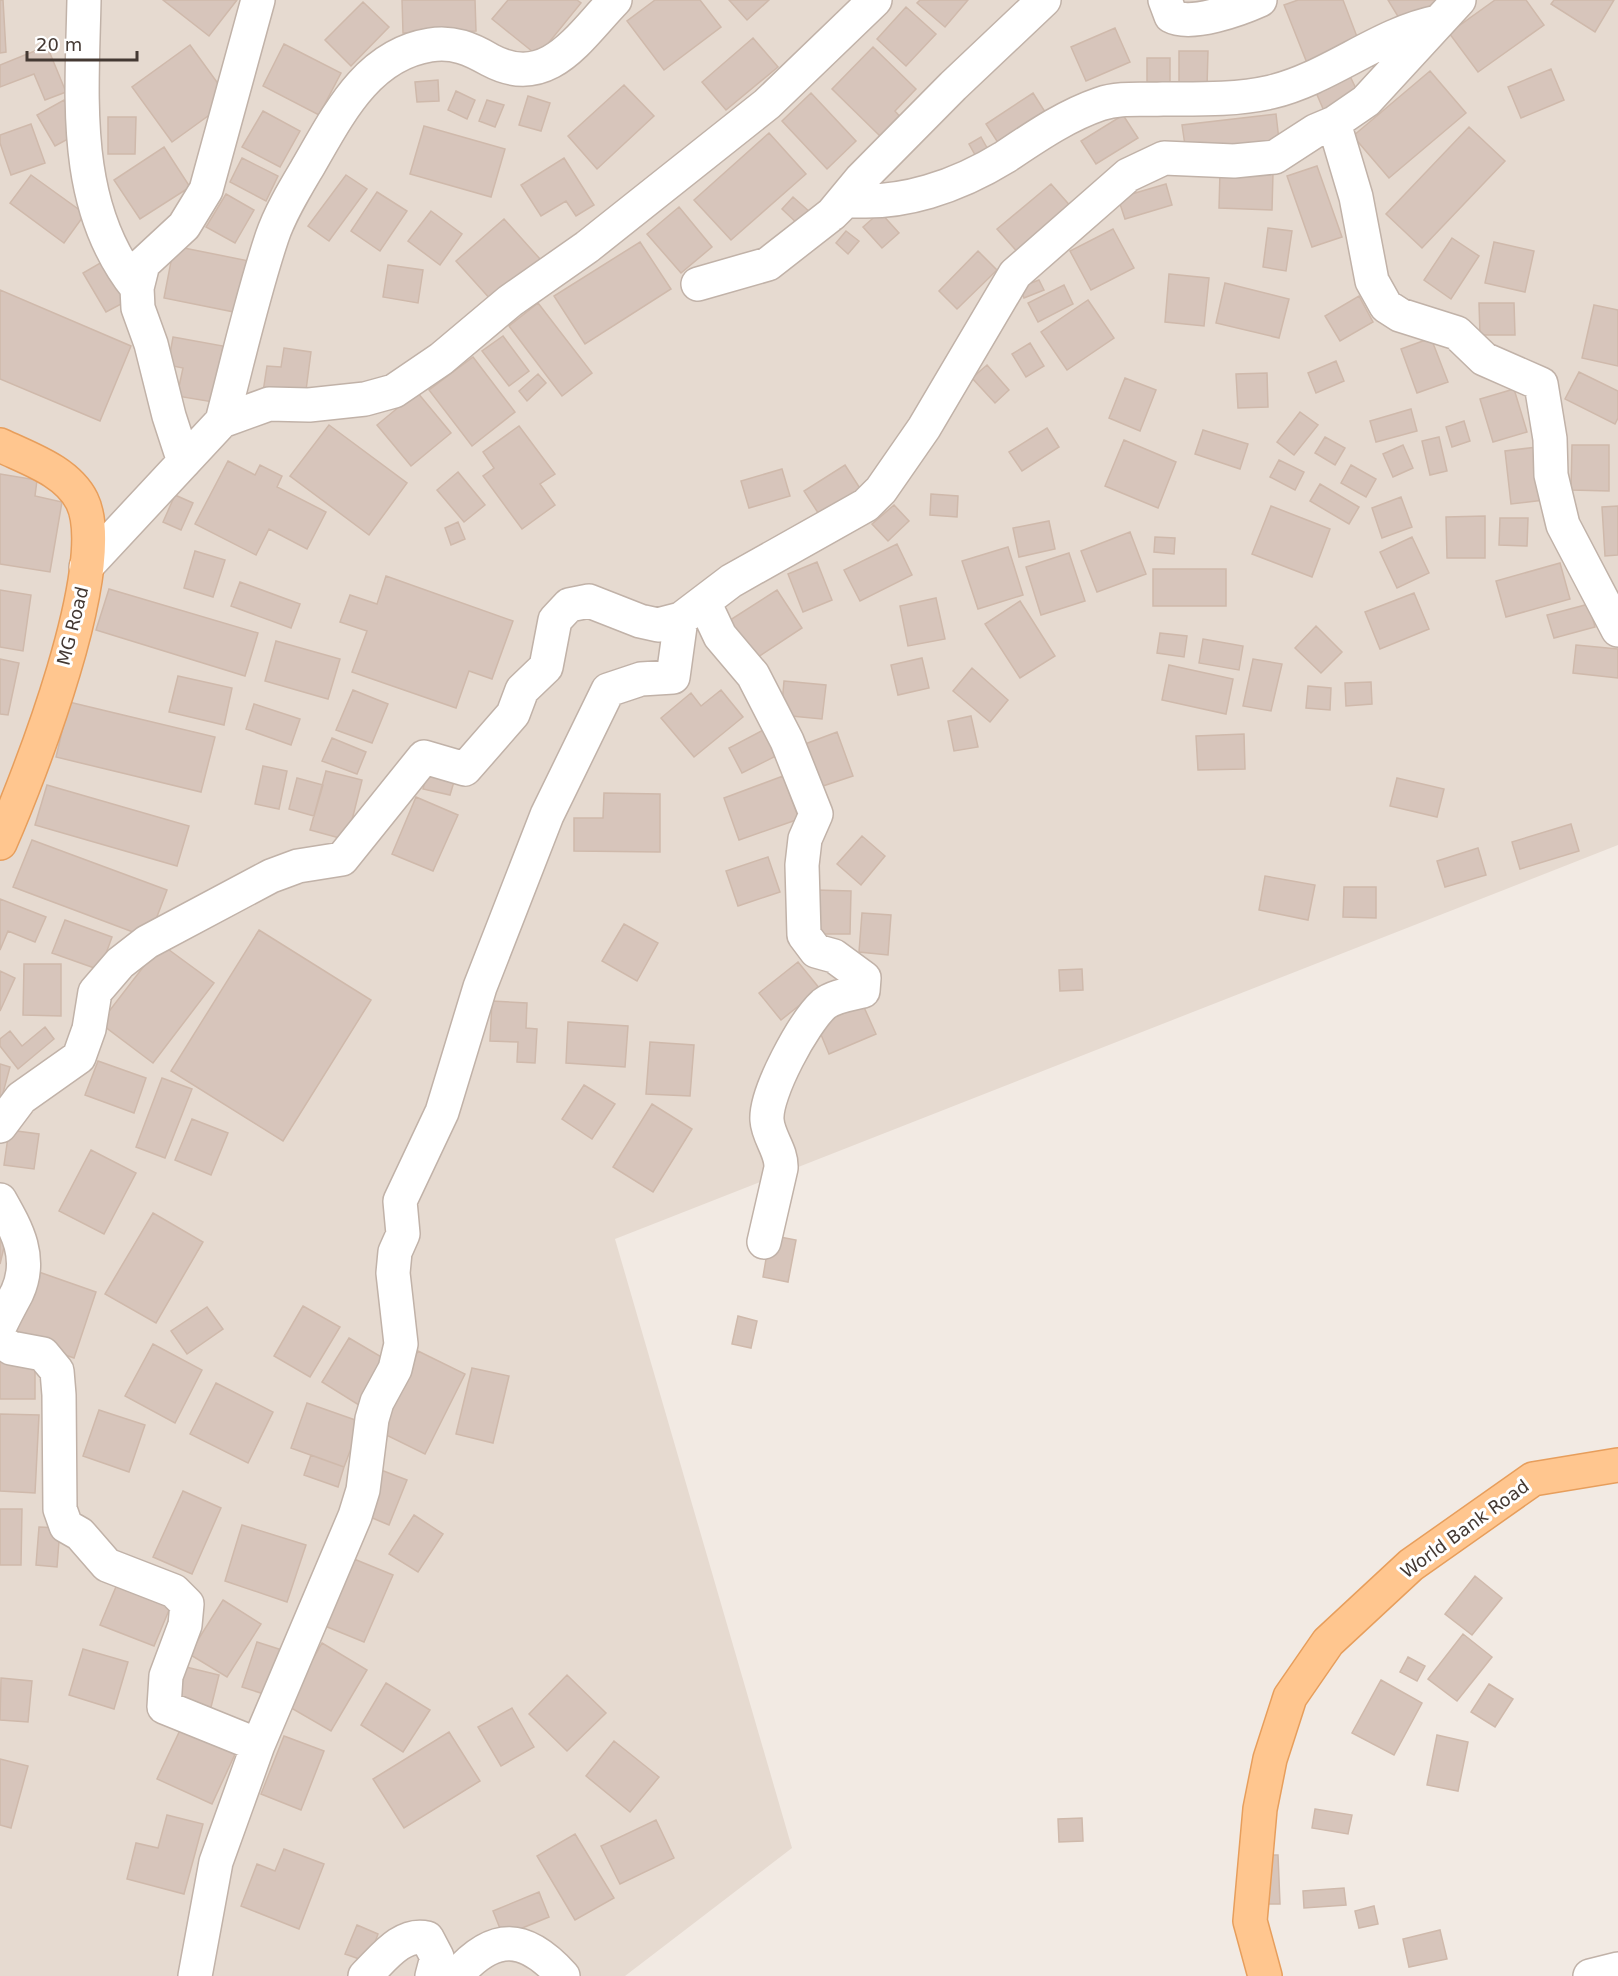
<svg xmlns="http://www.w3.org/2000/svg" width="1618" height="1976" font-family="'DejaVu Sans',sans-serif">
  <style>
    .residential { fill: #e6dad0 }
    .building { fill: #d7c5bb; stroke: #cfb9ab; stroke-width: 1.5 }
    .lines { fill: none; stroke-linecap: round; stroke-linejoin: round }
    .minor-casing { stroke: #c1b2a8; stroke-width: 36 }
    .primary-casing { stroke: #e79e5c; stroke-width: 36 }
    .minor { stroke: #fff; stroke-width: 33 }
    .primary { stroke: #ffc68f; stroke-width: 33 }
    .labels { text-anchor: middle; stroke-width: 6; stroke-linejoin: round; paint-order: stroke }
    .street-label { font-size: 18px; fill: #443933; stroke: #fff }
  </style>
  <rect width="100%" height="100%" fill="#f2eae3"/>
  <!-- residential -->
  <path class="residential" d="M 0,0 L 1618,0 L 1618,845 L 615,1239 L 792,1848 L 625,1976 L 0,1976 Z"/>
  <!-- building -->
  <path class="building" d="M 0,0 L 3,0 L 6,52 L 0,53 Z
    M 163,0 L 237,0 L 209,36 Z
    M 402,0 L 475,0 L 476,31 L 403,33 Z
    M 508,0 L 577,0 L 581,3 L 538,56 L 492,19 Z
    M 655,0 L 700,0 L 721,27 L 664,70 L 627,21 Z
    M 729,0 L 769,0 L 747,20 Z
    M 920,0 L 968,0 L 945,27 L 917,3 Z
    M 1298,0 L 1343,0 L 1359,42 L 1307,63 L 1284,5 Z
    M 1388,0 L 1440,0 L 1402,23 Z
    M 1495,0 L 1526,0 L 1544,25 L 1478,72 L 1449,33 Z
    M 1554,0 L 1614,0 L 1595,32 L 1551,4 Z
    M 363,2 L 389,27 L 351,66 L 325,40 Z
    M 906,7 L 936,34 L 906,66 L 877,39 Z
    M 1115,28 L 1130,62 L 1086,81 L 1071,47 Z
    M 753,38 L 778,67 L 726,110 L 702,82 Z
    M 284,44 L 341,73 L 319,115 L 263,86 Z
    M 190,45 L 230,100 L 172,142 L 132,87 Z
    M 47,46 L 66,92 L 45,100 L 34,74 L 0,87 L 0,65 Z
    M 873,47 L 916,89 L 895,111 L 902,119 L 883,139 L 832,89 Z
    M 1179,51 L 1208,51 L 1207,87 L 1179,87 Z
    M 1147,58 L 1170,58 L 1170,82 L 1147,82 Z
    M 1551,69 L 1564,100 L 1521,118 L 1508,87 Z
    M 1430,71 L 1466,113 L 1389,178 L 1353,136 Z
    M 1349,74 L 1359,95 L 1324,111 L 1315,90 Z
    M 438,80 L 439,101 L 417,102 L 415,82 Z
    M 624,85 L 654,116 L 597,169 L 568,136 Z
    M 456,91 L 475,100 L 467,119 L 448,110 Z
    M 811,93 L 856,141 L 827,169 L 782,121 Z
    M 1033,93 L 1049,118 L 1002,149 L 986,124 Z
    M 528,96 L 550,103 L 541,131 L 519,125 Z
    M 64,100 L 81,132 L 55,146 L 37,115 Z
    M 487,100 L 504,105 L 495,127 L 479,121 Z
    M 263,111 L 300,131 L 280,167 L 242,147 Z
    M 1276,114 L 1279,140 L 1186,152 L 1182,125 Z
    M 1123,115 L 1138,138 L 1096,164 L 1081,141 Z
    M 108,117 L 136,117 L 135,154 L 108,154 Z
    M 31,124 L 45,163 L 11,175 L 0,143 L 0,135 Z
    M 424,126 L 505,149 L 491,197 L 410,174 Z
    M 1469,127 L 1505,161 L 1422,248 L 1386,214 Z
    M 769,133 L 806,174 L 731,240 L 694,200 Z
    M 981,137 L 991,155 L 979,162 L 969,144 Z
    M 164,147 L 190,187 L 140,219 L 114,180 Z
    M 242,158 L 278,176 L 266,201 L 230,182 Z
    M 564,158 L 594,205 L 576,216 L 566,201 L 541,216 L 521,185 Z
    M 1317,166 L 1342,237 L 1312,247 L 1287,176 Z
    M 1220,172 L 1273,173 L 1272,210 L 1219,208 Z
    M 31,175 L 85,214 L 64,243 L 10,203 Z
    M 346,175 L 367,189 L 329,241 L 308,226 Z
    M 1051,184 L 1073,209 L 1020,255 L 997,229 Z
    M 1166,184 L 1172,205 L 1125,219 L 1118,198 Z
    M 377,192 L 407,211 L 380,251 L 351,231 Z
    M 226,194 L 254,210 L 235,243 L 206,227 Z
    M 793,197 L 811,213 L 800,226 L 782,209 Z
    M 679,207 L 712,247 L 681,273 L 647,234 Z
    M 431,211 L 462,234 L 440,265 L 408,241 Z
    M 880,212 L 899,233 L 882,248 L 863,227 Z
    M 504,219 L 540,259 L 492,301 L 456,261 Z
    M 1268,228 L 1292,231 L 1286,271 L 1263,267 Z
    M 1113,229 L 1134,268 L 1091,290 L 1070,251 Z
    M 846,231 L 859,241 L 848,254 L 836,243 Z
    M 1452,238 L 1479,256 L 1451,299 L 1424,280 Z
    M 640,242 L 671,289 L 585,344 L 554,296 Z
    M 1494,242 L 1534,251 L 1525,292 L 1485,283 Z
    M 174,246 L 249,261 L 239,313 L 164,298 Z
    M 978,251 L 997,270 L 957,309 L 939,291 Z
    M 102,262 L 125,302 L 106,312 L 83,273 Z
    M 388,265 L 423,270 L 418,303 L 383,297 Z
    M 1169,274 L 1209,278 L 1204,326 L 1165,322 Z
    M 1039,280 L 1044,290 L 1024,298 L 1020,287 Z
    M 1225,283 L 1289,299 L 1279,338 L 1216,323 Z
    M 1064,285 L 1073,304 L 1038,322 L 1028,303 Z
    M 0,290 L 131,346 L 100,421 L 0,379 Z
    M 1359,296 L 1373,322 L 1340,341 L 1325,316 Z
    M 1088,300 L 1114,338 L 1067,370 L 1041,332 Z
    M 538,303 L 592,373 L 562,396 L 509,326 Z
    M 1479,303 L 1514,303 L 1515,335 L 1480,335 Z
    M 1594,305 L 1618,310 L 1618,366 L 1582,358 Z
    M 503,336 L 529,371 L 509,386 L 482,351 Z
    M 173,337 L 223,346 L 213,402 L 177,396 L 183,368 L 168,365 Z
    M 1431,338 L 1448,382 L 1417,393 L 1401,349 Z
    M 1030,343 L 1044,366 L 1026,377 L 1012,354 Z
    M 284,348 L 311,352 L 305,398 L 263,392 L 267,366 L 281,367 Z
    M 473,357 L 515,412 L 472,446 L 429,390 Z
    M 1336,361 L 1344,381 L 1316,393 L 1308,373 Z
    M 987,365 L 1009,390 L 995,403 L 972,378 Z
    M 1579,372 L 1618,391 L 1618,418 L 1615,424 L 1565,399 Z
    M 1267,373 L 1268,407 L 1238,408 L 1236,374 Z
    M 538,374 L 546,383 L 527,401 L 519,391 Z
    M 1125,378 L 1156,390 L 1140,431 L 1109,418 Z
    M 1514,389 L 1527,432 L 1493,442 L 1480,399 Z
    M 417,392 L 451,433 L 411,466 L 377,425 Z
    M 1411,409 L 1417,431 L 1376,442 L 1370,421 Z
    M 1300,412 L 1318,425 L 1294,455 L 1277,442 Z
    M 1464,421 L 1470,441 L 1452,447 L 1446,427 Z
    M 329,425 L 407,483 L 369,535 L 290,476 Z
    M 519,426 L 555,474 L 540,484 L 555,505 L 522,529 L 483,476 L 494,468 L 483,452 Z
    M 1047,428 L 1059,447 L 1022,471 L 1009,452 Z
    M 1203,430 L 1248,444 L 1240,469 L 1195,454 Z
    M 1325,437 L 1345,448 L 1335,465 L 1315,453 Z
    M 1439,437 L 1447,471 L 1430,475 L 1422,441 Z
    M 1124,440 L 1176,462 L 1158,508 L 1105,486 Z
    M 1403,445 L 1413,468 L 1393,477 L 1383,454 Z
    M 1572,445 L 1609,445 L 1609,491 L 1571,490 Z
    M 1537,447 L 1544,500 L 1511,504 L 1505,451 Z
    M 1279,460 L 1304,472 L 1295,490 L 1270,477 Z
    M 228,461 L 255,475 L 260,465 L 282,476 L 277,487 L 326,512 L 307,549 L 269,529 L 256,555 L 195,524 Z
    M 845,465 L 863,493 L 822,519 L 804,491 Z
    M 1351,465 L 1376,479 L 1366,497 L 1341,483 Z
    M 782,469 L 790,496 L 749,508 L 741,481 Z
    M 458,472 L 485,505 L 464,522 L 437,490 Z
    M 0,474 L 37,480 L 35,496 L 62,502 L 50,572 L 0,564 Z
    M 1320,484 L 1359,507 L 1349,524 L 1310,501 Z
    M 931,494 L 958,496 L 957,517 L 930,515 Z
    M 175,495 L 193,503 L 181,530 L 163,522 Z
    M 1401,497 L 1412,527 L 1382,538 L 1372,508 Z
    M 894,505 L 909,521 L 888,541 L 872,524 Z
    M 1271,506 L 1330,529 L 1312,577 L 1252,554 Z
    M 1618,506 L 1618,555 L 1605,556 L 1602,507 Z
    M 1485,516 L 1485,558 L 1447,558 L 1446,517 Z
    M 1500,518 L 1528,518 L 1527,546 L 1499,545 Z
    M 1049,521 L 1055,549 L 1019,557 L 1013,528 Z
    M 458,522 L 465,539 L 451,545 L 445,528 Z
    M 1130,532 L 1146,574 L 1097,592 L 1081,551 Z
    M 1155,537 L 1175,538 L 1174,554 L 1154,552 Z
    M 1412,537 L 1429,573 L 1397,588 L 1380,552 Z
    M 897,544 L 912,575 L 860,601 L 844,570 Z
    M 1008,547 L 1023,595 L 978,609 L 962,561 Z
    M 195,551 L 225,560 L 213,597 L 184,588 Z
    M 1069,553 L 1085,601 L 1041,615 L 1026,567 Z
    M 817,562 L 832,600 L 803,612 L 788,574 Z
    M 1560,563 L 1570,599 L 1506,617 L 1496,581 Z
    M 1153,569 L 1226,569 L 1226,606 L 1153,606 Z
    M 386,576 L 513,621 L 492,679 L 469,671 L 456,708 L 352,672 L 367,631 L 340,622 L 350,595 L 377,604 Z
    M 240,582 L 300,604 L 291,628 L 231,606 Z
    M 109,589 L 258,633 L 245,676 L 96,630 Z
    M 0,590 L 31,595 L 23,651 L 0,647 Z
    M 777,590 L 802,628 L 752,661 L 727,622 Z
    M 1414,593 L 1429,629 L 1380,649 L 1365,612 Z
    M 936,598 L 945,639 L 908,646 L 900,606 Z
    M 1020,601 L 1055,656 L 1020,678 L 985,624 Z
    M 1589,604 L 1595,627 L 1554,638 L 1547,615 Z
    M 1316,626 L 1342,652 L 1321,673 L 1295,648 Z
    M 1160,633 L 1187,636 L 1184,657 L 1157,653 Z
    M 1203,639 L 1243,646 L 1239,670 L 1199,663 Z
    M 276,641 L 340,659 L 328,699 L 265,681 Z
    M 1576,645 L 1618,649 L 1618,678 L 1573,673 Z
    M 922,658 L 929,688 L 898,695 L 891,665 Z
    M 0,659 L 19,663 L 8,715 L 0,714 Z
    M 1253,659 L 1282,664 L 1271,711 L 1243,706 Z
    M 1169,665 L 1233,679 L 1226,714 L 1162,700 Z
    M 972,668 L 1008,700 L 990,722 L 953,691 Z
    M 178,676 L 232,688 L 224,725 L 169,712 Z
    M 784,681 L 826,685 L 822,719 L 781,715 Z
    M 1371,682 L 1372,704 L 1346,706 L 1345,683 Z
    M 1308,686 L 1331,688 L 1330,710 L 1306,708 Z
    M 353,690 L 388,704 L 372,743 L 336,730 Z
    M 721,690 L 743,717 L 694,757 L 661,718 L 691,693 L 701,706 Z
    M 69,702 L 215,737 L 201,792 L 56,757 Z
    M 254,704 L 300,719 L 291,745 L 246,729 Z
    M 971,716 L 978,747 L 954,751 L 948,721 Z
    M 767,728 L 780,754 L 742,773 L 729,748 Z
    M 837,732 L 853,776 L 820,787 L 805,744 Z
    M 1244,734 L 1245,769 L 1198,770 L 1196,736 Z
    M 332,738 L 366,752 L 357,774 L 322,761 Z
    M 263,766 L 287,771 L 279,809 L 255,804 Z
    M 428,768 L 456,775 L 450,795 L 423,789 Z
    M 326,771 L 362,780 L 347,840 L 310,830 Z
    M 783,776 L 799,819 L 739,840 L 724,798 Z
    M 297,778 L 323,785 L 314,816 L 289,809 Z
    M 1397,778 L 1444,789 L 1437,817 L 1390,806 Z
    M 47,785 L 189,826 L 177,866 L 35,825 Z
    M 604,793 L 660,794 L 660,852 L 574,851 L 574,818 L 603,818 Z
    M 416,797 L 458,815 L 433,871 L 392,854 Z
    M 1571,824 L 1579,851 L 1520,869 L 1512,842 Z
    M 862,836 L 885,856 L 861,885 L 837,864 Z
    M 32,840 L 167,890 L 149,938 L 13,887 Z
    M 1478,848 L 1486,875 L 1445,887 L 1437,861 Z
    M 768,857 L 780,892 L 738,906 L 726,871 Z
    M 1265,876 L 1315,885 L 1308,920 L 1259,910 Z
    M 1344,887 L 1376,887 L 1376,918 L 1343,917 Z
    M 815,890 L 851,891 L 850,934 L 814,934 Z
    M 0,899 L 46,917 L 35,942 L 8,931 L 0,950 Z
    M 862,913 L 891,915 L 888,955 L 859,952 Z
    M 65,920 L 112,937 L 100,970 L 52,953 Z
    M 624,924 L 658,943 L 637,981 L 602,961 Z
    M 259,930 L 371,1000 L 283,1141 L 171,1071 Z
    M 161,944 L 214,983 L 153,1063 L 100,1023 Z
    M 798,962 L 820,989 L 781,1020 L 759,993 Z
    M 24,964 L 61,964 L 61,1016 L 23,1015 Z
    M 1082,969 L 1083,990 L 1060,991 L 1059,970 Z
    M 0,971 L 15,978 L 0,1011 Z
    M 492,1001 L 527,1003 L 526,1028 L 537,1029 L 535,1063 L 517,1062 L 518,1042 L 490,1041 Z
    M 863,1005 L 876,1034 L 829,1054 L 817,1025 Z
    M 568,1022 L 628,1026 L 625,1067 L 566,1063 Z
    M 45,1027 L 54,1039 L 18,1069 L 0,1046 L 0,1039 L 10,1031 L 22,1046 Z
    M 650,1042 L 694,1045 L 690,1096 L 646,1094 Z
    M 98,1061 L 146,1078 L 134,1113 L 85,1095 Z
    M 0,1064 L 10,1067 L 0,1104 Z
    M 162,1078 L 192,1089 L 165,1158 L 136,1147 Z
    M 584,1085 L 615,1104 L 592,1139 L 562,1119 Z
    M 652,1104 L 692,1129 L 653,1192 L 613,1167 Z
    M 192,1119 L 228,1133 L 211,1175 L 175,1160 Z
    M 9,1130 L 39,1134 L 34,1169 L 4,1165 Z
    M 91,1150 L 136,1173 L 104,1234 L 59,1211 Z
    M 153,1213 L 203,1242 L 156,1323 L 105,1294 Z
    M 0,1233 L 7,1235 L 0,1264 Z
    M 770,1235 L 796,1240 L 788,1282 L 763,1277 Z
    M 36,1271 L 96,1292 L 74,1358 L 13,1337 Z
    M 303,1306 L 340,1327 L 310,1377 L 274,1356 Z
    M 207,1307 L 223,1329 L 187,1354 L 171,1331 Z
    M 738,1316 L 757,1321 L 751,1348 L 732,1344 Z
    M 349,1338 L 390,1362 L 362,1407 L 322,1382 Z
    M 153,1344 L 202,1370 L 175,1423 L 125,1396 Z
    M 418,1351 L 465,1374 L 425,1454 L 378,1431 Z
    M 35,1356 L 35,1399 L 0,1399 L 0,1357 Z
    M 472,1368 L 509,1376 L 493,1443 L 456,1434 Z
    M 216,1383 L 273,1412 L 248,1463 L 190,1434 Z
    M 307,1403 L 361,1422 L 344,1467 L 291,1448 Z
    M 99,1410 L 145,1425 L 129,1472 L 83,1456 Z
    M 0,1414 L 39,1415 L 35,1493 L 0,1491 Z
    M 311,1455 L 344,1467 L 338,1487 L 304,1475 Z
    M 381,1470 L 407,1480 L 389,1525 L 363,1514 Z
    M 183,1491 L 221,1508 L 192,1574 L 153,1557 Z
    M 0,1509 L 22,1509 L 21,1565 L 0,1565 Z
    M 414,1515 L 443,1534 L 418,1572 L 389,1554 Z
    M 242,1525 L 306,1545 L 287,1602 L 225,1581 Z
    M 39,1527 L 60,1528 L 57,1567 L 36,1565 Z
    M 354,1559 L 393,1575 L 364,1642 L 325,1626 Z
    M 1475,1576 L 1502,1598 L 1472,1635 L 1445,1614 Z
    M 118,1582 L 172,1603 L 154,1646 L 100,1625 Z
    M 223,1600 L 261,1624 L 227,1677 L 189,1654 Z
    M 1463,1634 L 1492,1657 L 1457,1701 L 1428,1679 Z
    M 257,1642 L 282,1650 L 267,1695 L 242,1687 Z
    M 322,1643 L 367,1670 L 331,1731 L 286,1705 Z
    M 83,1649 L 128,1662 L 114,1709 L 69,1695 Z
    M 1408,1657 L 1425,1666 L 1417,1681 L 1400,1672 Z
    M 186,1667 L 219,1675 L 209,1715 L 176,1707 Z
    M 567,1675 L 606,1713 L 567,1751 L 529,1714 Z
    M 1,1678 L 32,1681 L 28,1722 L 0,1720 Z
    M 1381,1680 L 1422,1703 L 1394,1755 L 1352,1733 Z
    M 386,1683 L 430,1710 L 403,1752 L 361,1725 Z
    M 1489,1684 L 1513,1699 L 1495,1727 L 1471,1712 Z
    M 512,1708 L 534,1747 L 501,1766 L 478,1727 Z
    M 182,1726 L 236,1752 L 212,1804 L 157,1779 Z
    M 449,1732 L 480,1781 L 404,1828 L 373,1779 Z
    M 1437,1735 L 1468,1742 L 1458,1791 L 1427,1785 Z
    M 284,1736 L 324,1751 L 301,1810 L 261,1794 Z
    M 614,1741 L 659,1777 L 630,1812 L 586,1776 Z
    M 0,1759 L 28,1766 L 11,1828 L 0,1825 Z
    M 1315,1809 L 1352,1815 L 1348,1834 L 1312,1828 Z
    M 167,1815 L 203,1824 L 184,1894 L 127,1879 L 136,1843 L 158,1848 Z
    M 1082,1818 L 1083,1841 L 1059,1842 L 1058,1819 Z
    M 656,1820 L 674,1858 L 620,1884 L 601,1846 Z
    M 575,1834 L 614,1898 L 575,1920 L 537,1856 Z
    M 284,1849 L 324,1864 L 299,1929 L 241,1906 L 257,1864 L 275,1871 Z
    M 1262,1855 L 1278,1855 L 1280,1904 L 1264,1904 Z
    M 1344,1888 L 1346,1905 L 1304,1908 L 1303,1891 Z
    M 539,1892 L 549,1917 L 503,1936 L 493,1911 Z
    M 1374,1906 L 1378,1924 L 1359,1928 L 1355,1911 Z
    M 357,1925 L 378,1934 L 368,1962 L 345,1954 Z
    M 1440,1930 L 1447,1959 L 1409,1967 L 1403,1939 Z"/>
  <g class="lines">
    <!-- minor casing -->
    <g class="minor-casing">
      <path id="minor" d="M 84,0 C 82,99 71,206 137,288
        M 1165,0 L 1171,16 C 1191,27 1240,9 1260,0
        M 1334,123 L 1356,197 L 1372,281 L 1386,306 L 1400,315 L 1457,333 L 1484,359 L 1541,384 L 1550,439 L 1551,475 L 1563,525 L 1618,630
        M 832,214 L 846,200 C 901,206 958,186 1005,157 C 1035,137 1065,116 1100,104 C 1120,97 1141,100 1163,99 C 1198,99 1236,100 1271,92 C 1330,78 1378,34 1438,22
        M 698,284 L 768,264 L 832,214 L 861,179 L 953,86 L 1044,0
        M 222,421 C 238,360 252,297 272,237 C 280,213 296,187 309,165 C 338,115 367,55 430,45 C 453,41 471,49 490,60 C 548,91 579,37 615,0
        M 184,462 L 169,416 L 151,344 L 138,308 L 137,288 L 143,264 L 184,226 L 206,190 L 258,0
        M 86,567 L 222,421 L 269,404 L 309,405 L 365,399 L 394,391 L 441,359 L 510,301 L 587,247 L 767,104 L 875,0
        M 704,602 L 720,636 L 753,675 L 787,741 L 816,814 L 805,839 L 802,865 L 804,935 L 816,951 L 834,956 L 864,978 L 863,991 C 851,994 834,996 824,1004 C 804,1022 765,1093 767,1120 C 768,1137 782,1151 781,1168 L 764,1242
        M 0,1126 L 21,1098 L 79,1057 L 89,1029 L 95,992 L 120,963 L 147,942 L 271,876 L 298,866 L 342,859 L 424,757 L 465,769 L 513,714 L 522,690 L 546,667 L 555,620 L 569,605 L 589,601 L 640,621 L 658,625 L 681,619
        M 0,1200 C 17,1230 33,1258 17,1293 C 11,1304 5,1315 0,1326
        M 0,1341 L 11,1348 L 43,1354 L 57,1371 L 59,1395 L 60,1509 L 66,1526 L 80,1534 L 107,1565 L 174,1591 L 187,1604 L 185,1625 L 166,1676 L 164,1707 L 258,1745
        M 195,1976 L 216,1862 L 258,1745 L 355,1516 L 363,1490 L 372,1419 L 377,1402 L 395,1369 L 401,1344 L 393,1273 L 395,1252 L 403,1234 L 400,1201 L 442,1112 L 480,987 L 547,815 L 608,690 L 641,679 L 673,677 L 681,619 L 731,581 L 866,505 L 881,490 L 924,428 L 1015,274 L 1128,175 L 1164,158 L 1234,161 L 1275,157 L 1315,131 L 1334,123 L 1366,101 L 1459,0
        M 365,1976 C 382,1960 401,1932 427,1938 L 437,1957 L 432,1976
        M 456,1976 C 494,1932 525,1934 563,1976
        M 1590,1976 L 1618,1969"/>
    </g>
    <!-- primary casing -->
    <g class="primary-casing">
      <path id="primary" d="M 0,445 C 29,459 67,471 82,501 C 113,564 29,777 0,843
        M 1265,1976 L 1250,1921 L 1260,1809 L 1270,1759 L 1290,1697 L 1328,1642 L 1411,1565 L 1533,1479 L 1618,1465"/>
    </g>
    <!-- minor -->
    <use href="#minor" class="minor"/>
    <!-- primary -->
    <use href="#primary" class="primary"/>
  </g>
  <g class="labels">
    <!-- street labels -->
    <g class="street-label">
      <text transform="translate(73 626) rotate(-76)" y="6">MG Road</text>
      <text transform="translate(1465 1529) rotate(-36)" y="6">World Bank Road</text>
    </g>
  </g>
  <!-- scale -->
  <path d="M27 51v9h110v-9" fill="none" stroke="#443933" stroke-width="3"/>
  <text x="36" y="51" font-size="18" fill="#443933" stroke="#ffffff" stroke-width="4.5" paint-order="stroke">20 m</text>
</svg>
